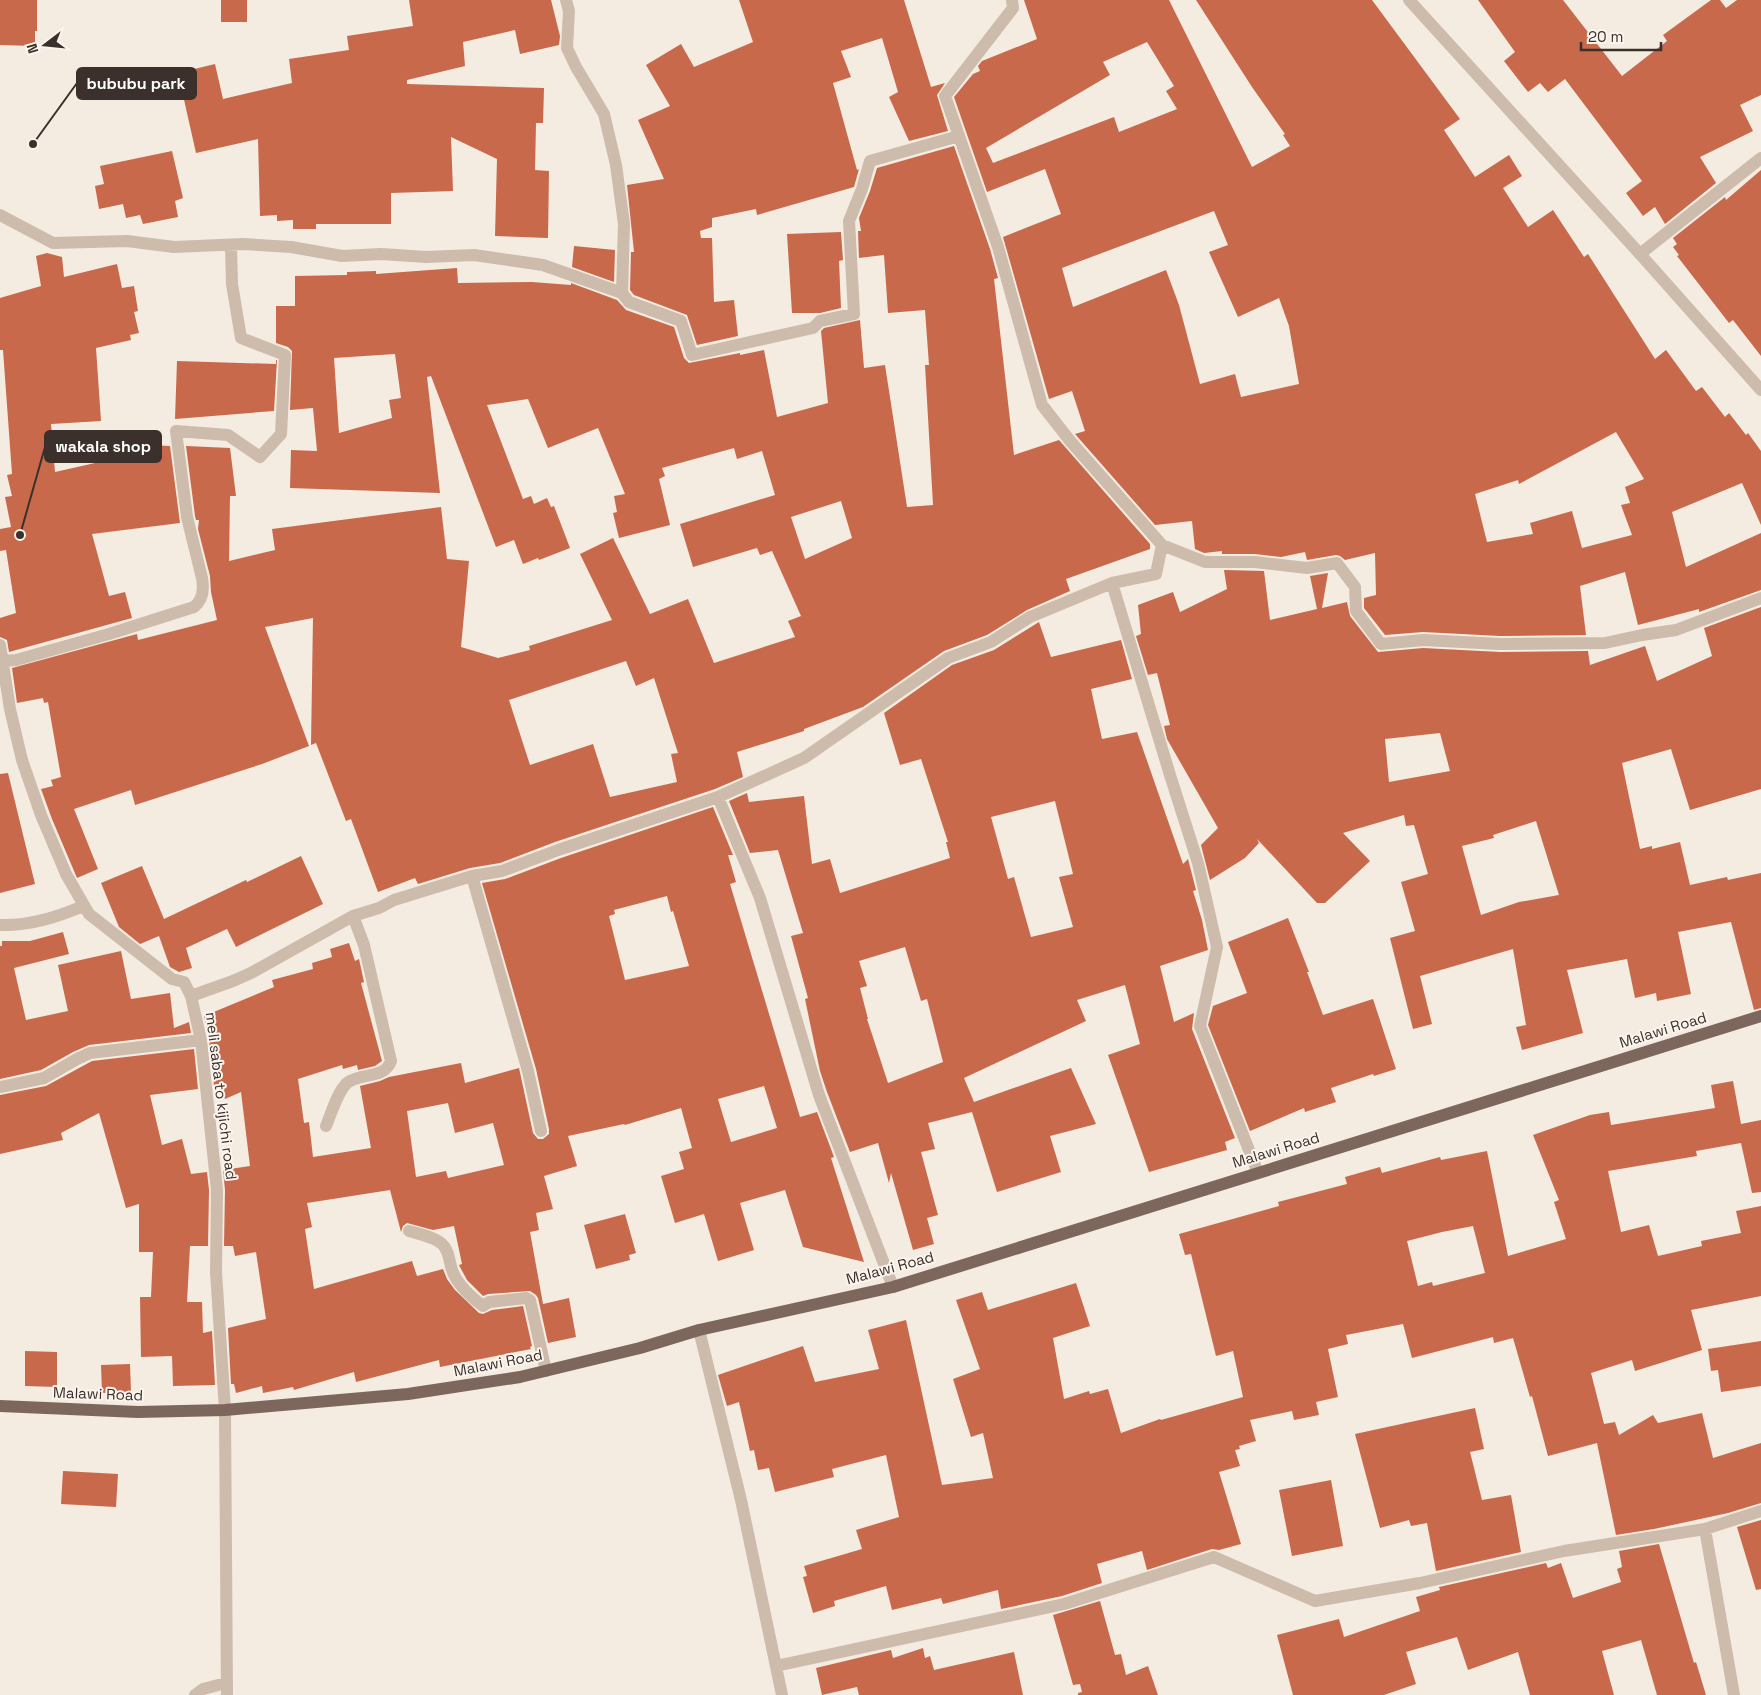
<svg xmlns="http://www.w3.org/2000/svg" width="1761" height="1695" font-family="'Space Grotesk',sans-serif">
  <style>
    .building { fill: #c8694b; fill-rule: evenodd }
    .lines { fill: none; stroke-linecap: round; stroke-linejoin: round }
    .minor { stroke: #cdbbac; stroke-width: 12 }
    .tertiary { stroke: #cdbbac; stroke-width: 12 }
    .primary { stroke: #7d675c; stroke-width: 12 }
    .labels { text-anchor: middle; stroke-width: 4; stroke-linejoin: round; paint-order: stroke }
    .street-label { font-size: 15px; fill: #3b302b; stroke: #fbf5ee }
    .leader { fill: none; stroke: #3b302b; stroke-width: 2 }
    .callout-dot { fill: #3b302b; stroke: #fbf5ee; stroke-width: 2 }
    .callout { fill: #3b302b; stroke: #3b302b; stroke-width: 2 }
    .callout-label { font-size: 16px; text-anchor: middle; font-weight: bold; fill: #fff }
  </style>
  <rect width="100%" height="100%" fill="#f4ebe1"/>
  <!-- building -->
  <path class="building" d="M 0,0 L 37,0 L 37,31 L 35,31 L 35,46 L 0,45 Z
    M 221,0 L 247,0 L 247,22 L 221,22 Z
    M 409,0 L 551,0 L 560,36 L 559,45 L 520,54 L 515,30 L 463,42 L 465,66 L 407,80 L 407,84 L 544,88 L 543,123 L 536,123 L 535,170 L 549,171 L 548,238 L 495,236 L 497,159 L 451,137 L 453,191 L 391,193 L 391,224 L 316,224 L 316,229 L 293,229 L 293,220 L 277,221 L 277,215 L 260,216 L 258,139 L 196,153 L 178,73 L 215,64 L 223,99 L 292,83 L 289,59 L 349,50 L 347,36 L 413,26 Z
    M 739,0 L 904,0 L 931,87 L 945,83 L 937,95 L 948,131 L 909,141 L 889,97 L 898,92 L 882,38 L 841,51 L 851,77 L 833,83 L 857,170 L 859,169 L 854,187 L 757,215 L 756,209 L 712,218 L 712,227 L 700,231 L 701,238 L 712,238 L 714,302 L 734,300 L 738,336 L 697,345 L 687,315 L 634,295 L 630,290 L 631,252 L 634,252 L 627,185 L 664,179 L 638,120 L 670,106 L 646,65 L 681,44 L 694,67 L 753,42 Z
    M 1024,0 L 1169,0 L 1252,167 L 1290,146 L 1283,135 L 1285,134 L 1252,87 L 1196,0 L 1372,0 L 1460,119 L 1444,130 L 1475,177 L 1509,155 L 1522,176 L 1503,188 L 1528,227 L 1553,210 L 1584,257 L 1588,254 L 1655,359 L 1666,350 L 1696,391 L 1702,387 L 1725,417 L 1729,413 L 1746,435 L 1748,433 L 1761,451 L 1761,525 L 1742,483 L 1672,512 L 1686,567 L 1761,533 L 1761,590 L 1699,612 L 1699,609 L 1638,625 L 1625,572 L 1580,586 L 1586,635 L 1500,636 L 1423,632 L 1385,635 L 1364,608 L 1364,598 L 1376,595 L 1375,553 L 1345,560 L 1340,556 L 1336,555 L 1307,560 L 1305,552 L 1281,557 L 1255,554 L 1222,554 L 1222,551 L 1204,553 L 1195,549 L 1192,521 L 1155,525 L 1075,434 L 1085,431 L 1072,391 L 1049,399 L 1003,237 L 1061,214 L 1045,169 L 987,192 L 954,97 L 973,74 L 980,71 L 978,66 L 982,61 L 1037,39 ZM 1147,42 L 1174,86 L 1166,91 L 1177,109 L 1119,132 L 1114,117 L 993,163 L 986,148 L 1110,75 L 1103,62 ZM 1214,211 L 1228,245 L 1209,252 L 1238,317 L 1279,298 L 1289,326 L 1299,384 L 1241,397 L 1235,374 L 1200,384 L 1179,305 L 1166,270 L 1073,307 L 1062,268 ZM 1616,432 L 1644,479 L 1625,487 L 1630,503 L 1621,505 L 1632,535 L 1582,548 L 1572,511 L 1530,523 L 1533,534 L 1487,542 L 1475,494 L 1518,480 L 1519,484 Z
    M 1478,0 L 1563,0 L 1622,76 L 1667,41 L 1663,35 L 1711,0 L 1720,0 L 1726,8 L 1737,0 L 1761,0 L 1761,95 L 1740,105 L 1753,131 L 1700,157 L 1716,183 L 1665,224 L 1655,207 L 1643,216 L 1626,193 L 1642,181 L 1565,79 L 1548,92 L 1540,83 L 1528,92 L 1504,61 L 1515,52 Z
    M 954,146 L 990,249 L 998,278 L 994,279 L 1014,455 L 1059,440 L 1150,544 L 1150,549 L 1066,579 L 1070,591 L 1027,610 L 987,635 L 944,651 L 863,707 L 804,729 L 804,731 L 737,752 L 743,777 L 715,789 L 555,842 L 500,863 L 470,868 L 418,884 L 415,878 L 378,892 L 351,819 L 346,821 L 316,743 L 311,745 L 313,618 L 265,627 L 309,746 L 262,764 L 135,805 L 131,790 L 74,809 L 98,869 L 77,878 L 52,819 L 41,789 L 53,786 L 51,780 L 61,777 L 48,702 L 44,703 L 43,698 L 17,703 L 12,668 L 137,634 L 138,640 L 217,620 L 211,592 L 210,576 L 198,529 L 199,520 L 196,520 L 195,516 L 186,446 L 230,448 L 236,496 L 230,496 L 229,561 L 275,550 L 272,529 L 441,507 L 447,559 L 469,561 L 461,647 L 498,658 L 530,650 L 529,646 L 612,620 L 580,554 L 613,538 L 650,614 L 688,599 L 714,663 L 795,637 L 788,621 L 801,616 L 772,551 L 760,555 L 757,548 L 693,567 L 680,524 L 775,495 L 762,451 L 737,459 L 734,448 L 662,468 L 665,476 L 659,479 L 670,525 L 619,538 L 613,513 L 617,512 L 614,496 L 625,494 L 598,428 L 548,448 L 528,399 L 487,405 L 523,499 L 531,496 L 534,504 L 547,498 L 551,507 L 554,506 L 570,548 L 539,560 L 538,558 L 523,564 L 514,540 L 496,547 L 431,376 L 427,377 L 440,493 L 290,488 L 291,450 L 317,451 L 313,408 L 290,410 L 292,351 L 288,347 L 276,343 L 276,306 L 295,306 L 295,276 L 347,275 L 347,272 L 376,271 L 376,274 L 457,268 L 458,283 L 532,282 L 571,285 L 571,283 L 617,300 L 626,310 L 674,327 L 684,358 L 689,363 L 740,353 L 740,355 L 764,350 L 777,417 L 828,403 L 821,331 L 824,328 L 860,320 L 864,368 L 885,365 L 907,507 L 933,505 L 925,365 L 929,365 L 925,310 L 888,313 L 884,255 L 859,258 L 858,231 L 861,231 L 859,218 L 870,191 L 877,168 ZM 395,354 L 401,398 L 389,400 L 392,418 L 339,433 L 334,358 ZM 841,501 L 852,538 L 805,559 L 791,517 ZM 626,661 L 636,686 L 654,678 L 678,753 L 671,754 L 677,782 L 610,797 L 593,744 L 530,765 L 509,700 Z
    M 172,151 L 183,198 L 175,201 L 178,217 L 143,224 L 140,215 L 126,218 L 123,204 L 99,209 L 95,186 L 104,184 L 100,166 Z
    M 1761,170 L 1761,356 L 1733,320 L 1729,323 L 1677,256 L 1679,255 L 1673,247 L 1677,244 L 1673,238 L 1725,197 L 1726,200 Z
    M 841,232 L 843,260 L 839,261 L 841,308 L 820,313 L 792,313 L 787,234 Z
    M 574,246 L 615,250 L 614,282 L 572,267 Z
    M 47,253 L 62,257 L 64,277 L 117,264 L 122,288 L 134,286 L 138,311 L 134,312 L 139,333 L 130,335 L 131,340 L 96,348 L 101,421 L 51,424 L 55,472 L 104,461 L 102,445 L 149,439 L 149,445 L 170,446 L 180,523 L 92,534 L 109,596 L 125,592 L 132,618 L 9,652 L 7,640 L 0,637 L 0,618 L 16,613 L 6,550 L 0,551 L 0,529 L 11,527 L 5,497 L 12,496 L 7,475 L 12,474 L 3,350 L 0,350 L 0,298 L 41,286 L 36,256 Z
    M 276,360 L 277,360 L 274,411 L 175,419 L 177,361 L 276,364 Z
    M 1224,570 L 1264,571 L 1270,620 L 1317,609 L 1310,576 L 1328,573 L 1322,608 L 1347,602 L 1350,616 L 1378,652 L 1423,648 L 1500,652 L 1588,651 L 1590,665 L 1645,646 L 1657,681 L 1712,656 L 1704,628 L 1761,607 L 1761,789 L 1690,810 L 1671,749 L 1622,763 L 1640,849 L 1652,846 L 1652,849 L 1680,842 L 1690,885 L 1727,877 L 1728,880 L 1761,873 L 1761,1008 L 1754,1010 L 1731,922 L 1678,932 L 1691,994 L 1657,1001 L 1656,993 L 1635,998 L 1627,959 L 1567,970 L 1583,1033 L 1522,1050 L 1516,1027 L 1526,1025 L 1513,949 L 1420,976 L 1432,1024 L 1413,1029 L 1390,938 L 1415,931 L 1401,882 L 1428,874 L 1414,825 L 1406,826 L 1404,815 L 1343,833 L 1370,861 L 1325,903 L 1317,903 L 1257,839 L 1259,843 L 1245,858 L 1210,880 L 1201,845 L 1218,828 L 1167,739 L 1164,726 L 1170,725 L 1157,673 L 1148,675 L 1136,636 L 1141,634 L 1138,605 L 1173,592 L 1180,612 L 1227,589 ZM 1440,733 L 1450,771 L 1389,782 L 1385,739 ZM 1536,821 L 1559,895 L 1519,902 L 1481,915 L 1462,846 L 1494,838 L 1493,835 Z
    M 1039,622 L 1051,657 L 1121,640 L 1132,679 L 1091,689 L 1102,739 L 1137,732 L 1183,864 L 1188,859 L 1196,890 L 1193,891 L 1202,920 L 1208,950 L 1160,966 L 1174,1022 L 1194,1013 L 1192,1029 L 1235,1138 L 1225,1142 L 1227,1150 L 1149,1172 L 1108,1055 L 1140,1044 L 1125,985 L 1077,1000 L 1086,1021 L 964,1078 L 974,1102 L 1071,1068 L 1096,1124 L 1050,1136 L 1061,1172 L 997,1192 L 972,1112 L 928,1123 L 935,1149 L 921,1152 L 938,1215 L 927,1218 L 934,1244 L 913,1250 L 891,1173 L 889,1183 L 878,1143 L 850,1152 L 827,1092 L 820,1071 L 805,999 L 808,998 L 791,936 L 803,933 L 778,850 L 750,853 L 729,801 L 747,793 L 749,802 L 804,796 L 812,864 L 830,859 L 840,893 L 950,858 L 946,842 L 948,842 L 921,759 L 900,765 L 884,713 L 952,665 L 994,650 ZM 1055,801 L 1073,874 L 1059,877 L 1073,927 L 1031,937 L 1014,877 L 1008,879 L 991,817 ZM 905,947 L 921,1001 L 927,999 L 943,1062 L 888,1083 L 867,1019 L 868,1019 L 860,988 L 867,986 L 859,961 Z
    M 8,773 L 35,884 L 0,893 L 0,774 Z
    M 713,807 L 733,855 L 728,855 L 736,882 L 730,884 L 800,1117 L 817,1112 L 834,1157 L 831,1158 L 864,1262 L 803,1247 L 785,1190 L 740,1203 L 754,1250 L 718,1261 L 704,1214 L 675,1223 L 661,1176 L 684,1169 L 679,1152 L 692,1148 L 681,1108 L 625,1125 L 624,1124 L 568,1136 L 577,1166 L 544,1176 L 553,1209 L 536,1213 L 539,1230 L 530,1232 L 543,1304 L 569,1298 L 576,1337 L 548,1343 L 538,1298 L 536,1295 L 530,1291 L 488,1294 L 483,1296 L 467,1280 L 460,1267 L 459,1265 L 462,1264 L 454,1226 L 433,1230 L 407,1223 L 403,1226 L 401,1232 L 390,1190 L 307,1203 L 312,1227 L 305,1229 L 314,1289 L 412,1261 L 417,1276 L 443,1269 L 447,1279 L 455,1290 L 479,1313 L 483,1314 L 492,1310 L 523,1306 L 532,1346 L 530,1347 L 531,1349 L 440,1367 L 439,1360 L 356,1382 L 354,1372 L 294,1390 L 293,1387 L 263,1393 L 262,1386 L 236,1393 L 234,1384 L 231,1384 L 228,1328 L 266,1319 L 256,1252 L 235,1256 L 233,1246 L 224,1246 L 225,1190 L 223,1170 L 250,1166 L 241,1092 L 225,1099 L 219,1086 L 214,1086 L 209,1039 L 204,1016 L 274,987 L 272,980 L 313,969 L 312,963 L 332,957 L 330,949 L 349,943 L 355,961 L 359,959 L 364,982 L 361,983 L 382,1061 L 375,1066 L 358,1070 L 357,1065 L 343,1069 L 342,1065 L 298,1079 L 304,1123 L 309,1122 L 313,1157 L 371,1148 L 360,1086 L 380,1081 L 389,1077 L 461,1063 L 465,1083 L 519,1068 L 533,1133 L 538,1139 L 543,1139 L 549,1134 L 549,1129 L 536,1069 L 482,883 L 505,879 L 561,858 ZM 667,896 L 671,912 L 673,911 L 689,966 L 625,980 L 609,916 L 615,914 L 614,910 ZM 764,1086 L 777,1128 L 731,1142 L 718,1099 ZM 448,1103 L 455,1133 L 493,1123 L 504,1165 L 448,1178 L 446,1171 L 416,1177 L 407,1111 Z
    M 301,856 L 323,904 L 236,947 L 227,929 L 186,948 L 192,968 L 179,972 L 170,967 L 159,936 L 140,944 L 119,927 L 101,883 L 142,866 L 164,919 L 246,880 L 247,882 Z
    M 1288,918 L 1309,972 L 1307,972 L 1323,1015 L 1373,999 L 1396,1069 L 1374,1076 L 1373,1074 L 1331,1088 L 1336,1102 L 1305,1112 L 1304,1108 L 1250,1131 L 1208,1025 L 1213,1006 L 1247,993 L 1228,942 Z
    M 63,932 L 69,954 L 14,968 L 26,1020 L 68,1011 L 58,965 L 121,951 L 131,999 L 170,993 L 174,1028 L 189,1022 L 191,1033 L 89,1045 L 73,1052 L 41,1070 L 0,1079 L 0,946 L 2,946 L 2,941 L 30,941 Z
    M 194,1049 L 198,1089 L 150,1095 L 162,1145 L 182,1139 L 191,1174 L 207,1172 L 209,1190 L 208,1246 L 190,1246 L 187,1302 L 202,1302 L 203,1333 L 212,1331 L 215,1385 L 173,1386 L 172,1356 L 141,1357 L 140,1297 L 151,1297 L 153,1252 L 139,1252 L 139,1204 L 126,1208 L 99,1113 L 61,1133 L 63,1140 L 0,1154 L 0,1095 L 46,1086 L 92,1061 Z
    M 1733,1081 L 1741,1124 L 1761,1120 L 1761,1192 L 1752,1193 L 1741,1143 L 1696,1151 L 1697,1156 L 1608,1171 L 1621,1232 L 1649,1225 L 1658,1256 L 1702,1246 L 1701,1241 L 1741,1233 L 1736,1211 L 1761,1206 L 1761,1296 L 1691,1310 L 1702,1350 L 1635,1371 L 1632,1360 L 1591,1373 L 1604,1424 L 1615,1422 L 1619,1435 L 1653,1415 L 1658,1423 L 1702,1413 L 1713,1458 L 1761,1443 L 1761,1503 L 1728,1513 L 1654,1529 L 1616,1535 L 1597,1443 L 1548,1456 L 1532,1396 L 1530,1397 L 1513,1338 L 1494,1343 L 1493,1337 L 1412,1358 L 1403,1324 L 1346,1335 L 1348,1344 L 1328,1349 L 1338,1397 L 1316,1402 L 1319,1415 L 1294,1420 L 1292,1411 L 1250,1420 L 1256,1441 L 1239,1446 L 1240,1449 L 1235,1450 L 1240,1466 L 1219,1472 L 1241,1544 L 1219,1550 L 1212,1549 L 1147,1570 L 1142,1551 L 1097,1564 L 1102,1583 L 1062,1596 L 1001,1609 L 998,1590 L 943,1604 L 941,1598 L 892,1610 L 886,1586 L 834,1601 L 835,1606 L 813,1613 L 803,1577 L 807,1576 L 804,1566 L 862,1549 L 856,1530 L 899,1517 L 886,1455 L 832,1469 L 834,1477 L 775,1492 L 769,1468 L 758,1470 L 754,1450 L 750,1451 L 739,1402 L 727,1406 L 718,1375 L 803,1346 L 815,1382 L 879,1369 L 868,1330 L 906,1320 L 942,1485 L 993,1478 L 983,1433 L 971,1437 L 953,1379 L 980,1369 L 956,1300 L 982,1292 L 988,1310 L 1076,1283 L 1090,1326 L 1053,1338 L 1064,1399 L 1089,1391 L 1090,1394 L 1108,1389 L 1121,1433 L 1160,1419 L 1161,1420 L 1243,1397 L 1233,1351 L 1216,1356 L 1191,1254 L 1185,1255 L 1179,1234 L 1279,1206 L 1278,1202 L 1347,1184 L 1345,1177 L 1380,1167 L 1382,1173 L 1440,1157 L 1441,1160 L 1487,1151 L 1508,1256 L 1566,1239 L 1554,1202 L 1559,1200 L 1533,1135 L 1590,1115 L 1609,1112 L 1611,1125 L 1715,1108 L 1711,1085 ZM 1473,1226 L 1485,1273 L 1433,1286 L 1432,1282 L 1418,1286 L 1407,1241 L 1442,1232 Z
    M 625,1214 L 636,1253 L 629,1255 L 630,1260 L 596,1269 L 584,1225 Z
    M 1761,1341 L 1761,1386 L 1721,1392 L 1718,1370 L 1711,1371 L 1708,1349 Z
    M 25,1351 L 57,1352 L 57,1387 L 25,1386 Z
    M 130,1364 L 131,1392 L 102,1393 L 101,1365 Z
    M 1475,1408 L 1484,1449 L 1470,1452 L 1482,1500 L 1511,1495 L 1521,1552 L 1436,1571 L 1427,1523 L 1411,1526 L 1409,1520 L 1380,1528 L 1355,1434 Z
    M 63,1471 L 118,1474 L 116,1507 L 61,1504 Z
    M 1331,1480 L 1343,1546 L 1292,1556 L 1279,1490 Z
    M 1761,1520 L 1761,1589 L 1756,1590 L 1737,1527 Z
    M 1659,1544 L 1694,1663 L 1696,1662 L 1706,1695 L 1657,1695 L 1641,1640 L 1602,1651 L 1614,1695 L 1530,1695 L 1518,1652 L 1468,1670 L 1457,1637 L 1406,1652 L 1416,1684 L 1384,1695 L 1293,1695 L 1277,1635 L 1339,1619 L 1344,1637 L 1420,1611 L 1416,1597 L 1440,1590 L 1439,1587 L 1546,1563 L 1548,1568 L 1561,1563 L 1573,1598 L 1621,1582 L 1617,1569 L 1622,1567 L 1619,1551 Z
    M 1100,1601 L 1115,1655 L 1121,1654 L 1126,1675 L 1148,1666 L 1158,1695 L 1078,1695 L 1078,1693 L 1082,1692 L 1080,1684 L 1073,1685 L 1053,1615 Z
    M 923,1648 L 925,1658 L 930,1656 L 934,1670 L 1014,1652 L 1023,1695 L 859,1695 L 857,1687 L 822,1695 L 816,1668 L 891,1650 L 893,1658 Z"/>
  <g class="lines">
    <!-- minor -->
    <path class="minor" d="M 566,0 L 569,11 L 567,48 L 576,67 L 604,114 L 616,165 L 624,224 L 622,293
      M 1012,0 L 1013,8 L 945,96 L 998,247 L 1042,405 L 1071,442 L 1162,545
      M 0,215 L 53,243 L 127,241 L 174,247 L 243,244 L 291,247 L 342,256 L 381,254 L 426,257 L 474,255 L 543,265 L 622,293 L 629,302 L 681,321 L 692,355 L 813,328 L 820,321 L 854,314 L 849,221 L 862,189 L 870,161 L 959,136
      M 1640,254 L 1761,158
      M 1112,583 L 1170,775 L 1198,863 L 1217,947 L 1200,1026 L 1258,1173
      M 0,645 L 10,709 L 22,760 L 41,815 L 66,874 L 89,914 L 172,979 L 184,982 L 191,996 L 201,1040 L 217,1190 L 216,1272 L 225,1410 L 227,1695
      M 3,661 L 16,660 L 109,634 L 194,607 C 203,600 204,589 202,578 L 187,517 L 176,431 L 228,435 L 260,457 L 281,434 L 285,355 L 241,338 L 232,284 L 231,245
      M 718,797 L 760,898 L 819,1095 L 893,1287
      M 472,876 L 528,1071 L 541,1131
      M 0,925 C 27,926 58,917 83,906
      M 191,996 L 233,981 L 251,973 L 353,916 L 379,908 L 394,900 L 472,876 L 502,871 L 558,850 L 718,797 L 804,758 L 948,658 L 991,642 L 1030,617 L 1112,583 L 1156,574 L 1162,545 L 1205,562 L 1255,562 L 1307,568 L 1337,563 L 1355,587 L 1356,611 L 1381,644 L 1423,640 L 1500,644 L 1605,643 L 1642,635 L 1676,630 L 1761,598
      M 0,1087 L 44,1078 L 77,1059 L 90,1053 L 201,1040
      M 326,1126 C 331,1114 338,1091 347,1083 C 361,1072 384,1080 391,1061 L 364,945 L 353,916
      M 409,1231 C 419,1234 435,1237 442,1244 C 449,1250 449,1261 452,1270 C 457,1284 471,1297 483,1306 L 489,1302 L 526,1298 L 530,1300 L 546,1371
      M 699,1330 L 741,1500 L 782,1695
      M 1705,1529 L 1734,1695
      M 776,1666 L 1064,1604 L 1214,1557 L 1315,1601 L 1420,1583 L 1564,1551 L 1705,1529 L 1761,1511
      M 195,1695 L 203,1689 L 226,1683"/>
    <!-- tertiary -->
    <path class="tertiary" d="M 1409,0 L 1640,254 L 1761,390"/>
    <!-- primary -->
    <path class="primary" d="M 0,1406 L 138,1412 L 225,1410 L 408,1394 L 520,1377 L 640,1348 L 699,1330 L 893,1287 L 1761,1016"/>
  </g>
  <g class="labels">
    <!-- street labels -->
    <g class="street-label">
      <text transform="translate(1663 1030) rotate(-17)" y="5">Malawi Road</text>
      <text transform="translate(221 1096) rotate(83)" y="5">meli saba to kijichi road</text>
      <text transform="translate(1276 1150) rotate(-17)" y="5">Malawi Road</text>
      <text transform="translate(890 1268) rotate(-15)" y="5">Malawi Road</text>
      <text transform="translate(498 1363) rotate(-11)" y="5">Malawi Road</text>
      <text transform="translate(98 1394) rotate(2)" y="5">Malawi Road</text>
    </g>
  </g>
  <!-- callouts -->
  <path class="leader" d="M33 144L77 83M20 535L45 447"/>
  <g class="callout-dot">
    <circle cx="33" cy="144" r="5"/>
    <circle cx="20" cy="535" r="5"/>
  </g>
  <g class="callout">
    <rect x="77" y="68" width="119" height="31" rx="5"/>
    <rect x="45" y="431" width="116" height="31" rx="5"/>
  </g>
  <g class="callout-label">
    <text x="136" y="89">bububu park</text>
    <text x="103" y="452">wakala shop</text>
  </g>
  <!-- north arrow -->
  <g transform="translate(45 45) rotate(254)" stroke="#fbf5ee" stroke-width="4" paint-order="stroke">
  <path d="M0-4L9 19L0 12L-9 19Z" fill="#3b302b"/>
  <text y="-8" font-size="14" font-weight="bold" text-anchor="middle" fill="#3b302b">N</text>
  </g>
  <!-- scale -->
  <path d="M1581 42v8h80v-8" fill="none" stroke="#3b302b" stroke-width="2.5"/>
  <text x="1588" y="42" font-size="15" fill="#3b302b" stroke="#fbf5ee" stroke-width="4" paint-order="stroke">20 m</text>
</svg>
